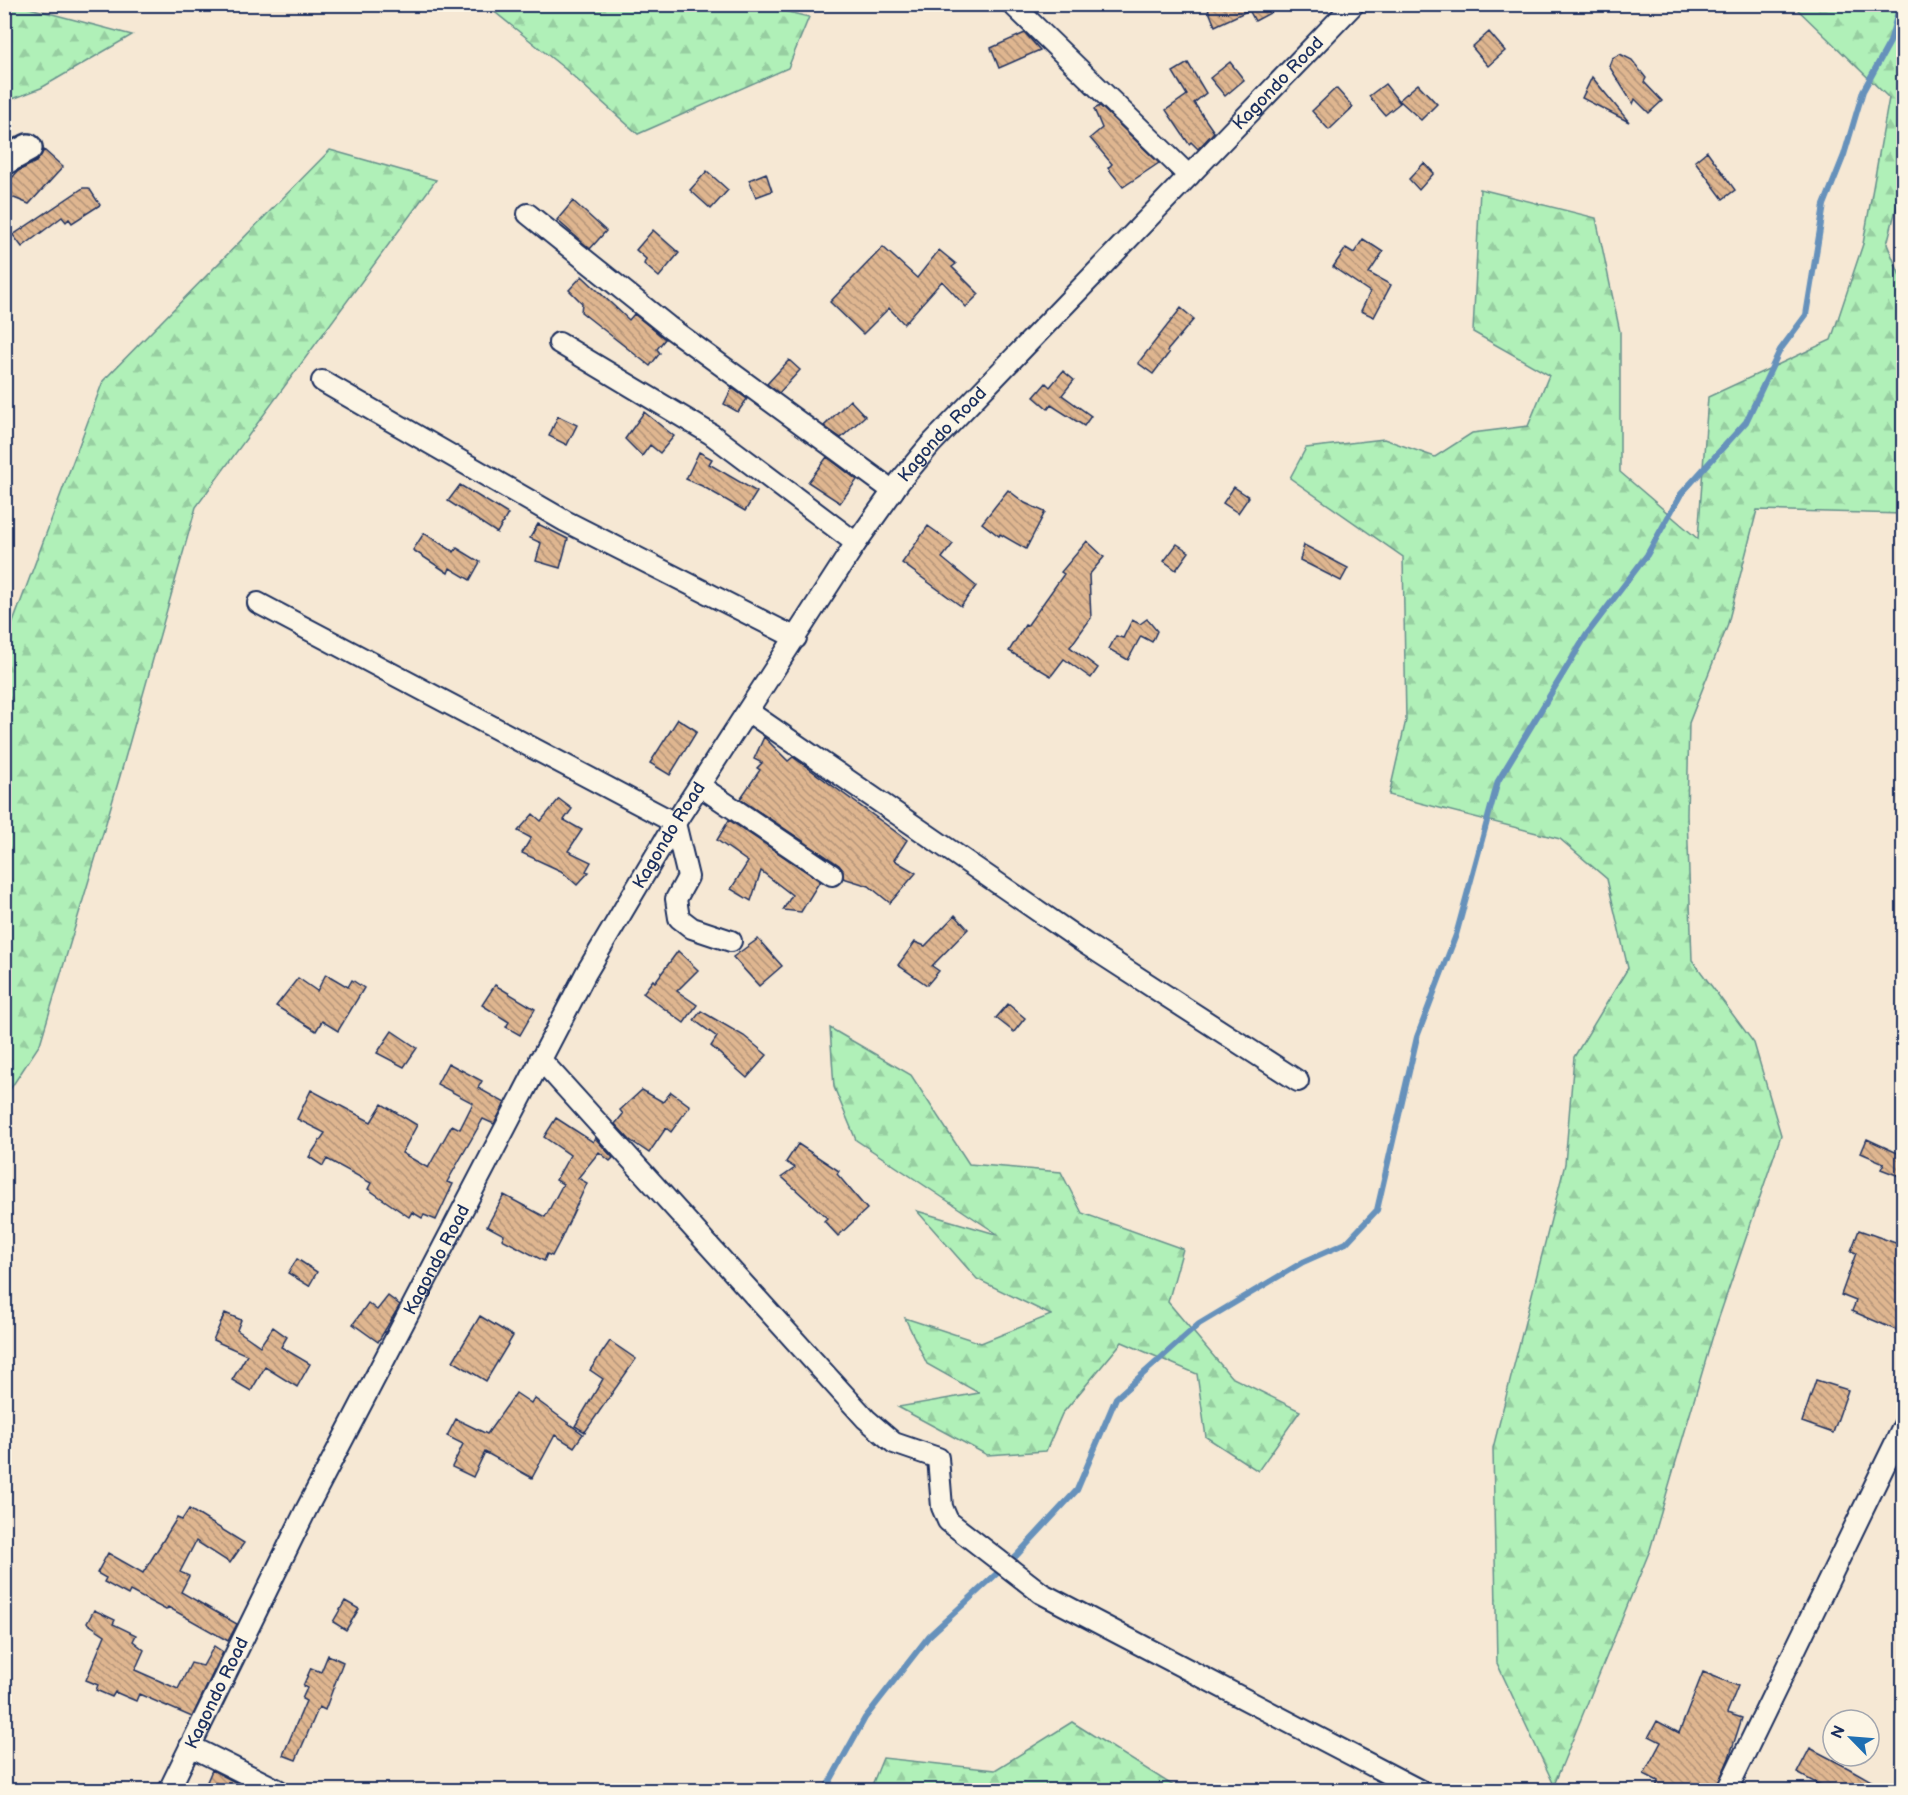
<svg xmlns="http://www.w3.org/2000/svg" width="1908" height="1795" font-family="'Balsamiq Sans',sans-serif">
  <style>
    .forest { fill: url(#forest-firs); stroke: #66908b; stroke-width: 1.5 }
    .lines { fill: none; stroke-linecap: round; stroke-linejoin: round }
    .stream { stroke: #6691bb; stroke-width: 6 }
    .building { fill: url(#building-back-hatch); stroke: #1b2f5e; stroke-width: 1.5 }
    .street-casing { stroke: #1b2f5e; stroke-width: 24 }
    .secondary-casing { stroke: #1b2f5e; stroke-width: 32 }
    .street { stroke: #fcf5e5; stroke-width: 20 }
    .secondary { stroke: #fcf5e5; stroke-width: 27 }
    .labels { text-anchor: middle; stroke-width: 4.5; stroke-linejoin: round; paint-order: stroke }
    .street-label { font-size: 18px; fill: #1b2f5e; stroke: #fcf5e5 }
  </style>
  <defs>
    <pattern id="forest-firs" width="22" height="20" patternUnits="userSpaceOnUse" patternTransform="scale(1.5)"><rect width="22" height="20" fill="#b0f0b8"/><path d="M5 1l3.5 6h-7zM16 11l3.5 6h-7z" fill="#97cea1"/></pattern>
    <pattern id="building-back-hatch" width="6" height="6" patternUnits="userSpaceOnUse" patternTransform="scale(1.5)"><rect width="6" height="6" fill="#dfb690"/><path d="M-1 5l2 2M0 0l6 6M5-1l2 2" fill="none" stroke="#b49479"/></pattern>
  </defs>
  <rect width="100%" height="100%" fill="#f6e8d4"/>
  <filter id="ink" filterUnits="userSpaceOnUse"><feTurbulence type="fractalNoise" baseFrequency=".0167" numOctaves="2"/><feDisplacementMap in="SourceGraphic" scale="12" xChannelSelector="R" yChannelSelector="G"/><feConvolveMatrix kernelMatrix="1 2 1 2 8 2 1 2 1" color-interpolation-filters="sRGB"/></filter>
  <g filter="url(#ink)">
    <!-- forest -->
    <path class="forest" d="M 754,4 L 809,17 L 788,68 L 638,134 L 564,68 L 486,5 Z
      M 1797,4 L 1903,5 L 1903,182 L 1887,244 L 1903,283 L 1903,514 L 1757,510 L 1727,627 L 1689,723 L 1687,815 L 1692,960 L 1754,1043 L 1781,1135 L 1714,1332 L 1650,1550 L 1554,1785 L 1497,1663 L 1493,1448 L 1565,1164 L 1574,1057 L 1628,968 L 1607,879 L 1560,839 L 1389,795 L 1406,720 L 1403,557 L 1290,478 L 1306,448 L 1384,439 L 1435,457 L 1472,433 L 1528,426 L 1549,375 L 1473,332 L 1480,189 L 1596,218 L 1620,332 L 1620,472 L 1698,539 L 1708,397 L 1831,340 L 1863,244 L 1889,98 L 1795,7 Z
      M 22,6 L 132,35 L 41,88 L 5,102 L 5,7 Z
      M 330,150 L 436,180 L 196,507 L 120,776 L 40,1044 L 5,1097 L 5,644 L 103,381 Z
      M 830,1028 L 911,1075 L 969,1164 L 1061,1172 L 1082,1213 L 1183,1249 L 1168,1302 L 1231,1377 L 1300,1411 L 1258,1471 L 1206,1437 L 1197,1374 L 1122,1342 L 1062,1414 L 1046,1451 L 987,1455 L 898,1407 L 979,1393 L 927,1364 L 905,1318 L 981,1343 L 1051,1315 L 977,1279 L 917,1211 L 999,1235 L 856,1140 L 834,1087 Z
      M 1072,1722 L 1180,1790 L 870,1790 L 883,1758 L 995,1770 Z"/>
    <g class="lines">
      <!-- stream -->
      <path class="stream" d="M 825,1790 L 865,1718 L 929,1636 L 1017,1555 L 1077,1490 L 1116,1398 L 1199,1324 L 1303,1262 L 1346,1243 L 1377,1210 L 1417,1037 L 1456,935 L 1498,781 L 1587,634 L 1647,555 L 1681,494 L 1746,422 L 1780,350 L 1806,315 L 1824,205 L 1844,155 L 1863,91 L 1890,42 L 1900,4"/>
    </g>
    <!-- building -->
    <path class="building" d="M 1206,4 L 1287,4 L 1255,21 L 1249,10 L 1215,26 Z
      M 1489,32 L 1505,51 L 1488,66 L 1472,47 Z
      M 1025,33 L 1040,50 L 999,68 L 991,48 Z
      M 1620,54 L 1632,60 L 1646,78 L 1644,82 L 1662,101 L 1649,113 L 1635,99 L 1633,104 L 1609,66 L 1612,58 Z
      M 1230,62 L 1244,80 L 1225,96 L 1210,78 Z
      M 1188,63 L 1206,93 L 1194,103 L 1214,132 L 1198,149 L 1191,142 L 1189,144 L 1166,110 L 1187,95 L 1173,72 Z
      M 1592,77 L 1629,122 L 1582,98 Z
      M 1385,84 L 1400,103 L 1385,115 L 1369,96 Z
      M 1418,84 L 1437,104 L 1421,120 L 1399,100 Z
      M 1336,88 L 1353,107 L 1329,130 L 1312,111 Z
      M 1100,106 L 1159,163 L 1123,187 L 1108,168 L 1112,164 L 1090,138 L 1102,128 L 1094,109 Z
      M 44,150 L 63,167 L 29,204 L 4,194 L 4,177 L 11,179 L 18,171 L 36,162 Z
      M 1707,151 L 1735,190 L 1723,199 L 1695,161 Z
      M 1424,163 L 1434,173 L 1419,190 L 1409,179 Z
      M 707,171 L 728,190 L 711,209 L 690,190 Z
      M 766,173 L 772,191 L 756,197 L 749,180 Z
      M 83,188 L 89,188 L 100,205 L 72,223 L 69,219 L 66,222 L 62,217 L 22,247 L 13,235 Z
      M 573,201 L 606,231 L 590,249 L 557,220 Z
      M 653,230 L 679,253 L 659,277 L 644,264 L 646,259 L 636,250 Z
      M 1363,239 L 1383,252 L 1369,273 L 1391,285 L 1374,317 L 1361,311 L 1370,292 L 1333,267 L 1346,248 L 1354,253 Z
      M 883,247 L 917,278 L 939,250 L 956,264 L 952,267 L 979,294 L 966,307 L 942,281 L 904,324 L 889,308 L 863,334 L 830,302 Z
      M 582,276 L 629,320 L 634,314 L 665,339 L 657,349 L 660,353 L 650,366 L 581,312 L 582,303 L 569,290 Z
      M 1181,308 L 1194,319 L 1167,351 L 1169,353 L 1153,374 L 1138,363 Z
      M 789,360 L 800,370 L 779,393 L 767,384 Z
      M 1063,371 L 1074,380 L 1062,395 L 1091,416 L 1084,426 L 1051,405 L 1048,409 L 1034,397 L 1046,383 L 1050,387 Z
      M 732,388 L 747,399 L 738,412 L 724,404 Z
      M 850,400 L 865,416 L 841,438 L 824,426 Z
      M 644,412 L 674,436 L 660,453 L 650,445 L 642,456 L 625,439 Z
      M 558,416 L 577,425 L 567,445 L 549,436 Z
      M 699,452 L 712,459 L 709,464 L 757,492 L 745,511 L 702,486 L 686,479 Z
      M 827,457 L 857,480 L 840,503 L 808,482 Z
      M 460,485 L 508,514 L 497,533 L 448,501 Z
      M 1234,487 L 1249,497 L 1238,513 L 1223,503 Z
      M 1008,490 L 1025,503 L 1045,512 L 1026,549 L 1000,534 L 999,536 L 982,523 Z
      M 538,524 L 568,539 L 560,568 L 536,561 L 541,543 L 530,538 Z
      M 928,526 L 953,544 L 942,558 L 976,586 L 961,606 L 902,563 Z
      M 424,533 L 454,552 L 457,548 L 480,562 L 470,580 L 450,568 L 448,573 L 413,550 Z
      M 1087,541 L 1104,557 L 1089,575 L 1091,618 L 1070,647 L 1098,668 L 1091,678 L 1064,659 L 1051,676 L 1009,651 L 1025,625 L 1027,626 L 1064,574 L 1061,572 Z
      M 1177,544 L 1189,552 L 1176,570 L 1164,561 Z
      M 1304,545 L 1348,568 L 1341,581 L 1300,560 Z
      M 1147,619 L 1157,631 L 1152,642 L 1141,636 L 1128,660 L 1109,649 L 1116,636 L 1123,638 L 1132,620 L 1140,624 Z
      M 678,719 L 697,731 L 670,775 L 650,763 Z
      M 764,737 L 788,761 L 793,757 L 907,840 L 894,860 L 916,873 L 890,903 L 869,886 L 843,878 L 843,870 L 839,865 L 740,799 L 760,770 L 757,768 L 762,763 L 754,759 Z
      M 559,799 L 572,809 L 564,820 L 582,830 L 568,851 L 591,862 L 586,871 L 589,872 L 577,885 L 561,871 L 522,853 L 531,838 L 518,831 L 533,814 L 541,821 Z
      M 729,820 L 820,881 L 801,912 L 783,910 L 792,895 L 761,871 L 751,901 L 731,889 L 748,862 L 717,840 Z
      M 955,915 L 968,929 L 932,966 L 939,971 L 927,985 L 898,965 L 915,942 L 925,946 Z
      M 758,939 L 782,966 L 759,986 L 733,957 Z
      M 678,951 L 698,970 L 677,991 L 697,1005 L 684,1023 L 643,993 L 653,980 L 655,982 Z
      M 326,974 L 348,987 L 352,980 L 364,988 L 338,1031 L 322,1021 L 316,1031 L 276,1006 L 298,978 L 317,991 Z
      M 495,985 L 535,1009 L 520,1035 L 506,1027 L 509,1022 L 482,1005 Z
      M 1008,1004 L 1025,1018 L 1014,1032 L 996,1018 Z
      M 701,1011 L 744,1036 L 767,1055 L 747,1078 L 711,1046 L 717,1037 L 694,1020 Z
      M 392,1031 L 417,1048 L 404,1067 L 377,1053 Z
      M 448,1063 L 482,1081 L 478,1088 L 505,1103 L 494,1124 L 483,1119 L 447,1182 L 453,1184 L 436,1220 L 424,1215 L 422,1218 L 412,1212 L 409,1217 L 368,1189 L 371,1183 L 327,1159 L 323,1166 L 309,1157 L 325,1133 L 297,1119 L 311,1090 L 371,1122 L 382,1104 L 417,1125 L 402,1153 L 428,1168 L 452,1125 L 460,1129 L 473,1103 L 437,1084 Z
      M 642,1090 L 663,1102 L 671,1092 L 690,1106 L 671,1132 L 666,1128 L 649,1153 L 630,1140 L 615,1124 L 623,1114 L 620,1110 Z
      M 556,1118 L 593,1142 L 595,1138 L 613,1158 L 610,1161 L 599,1152 L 578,1178 L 587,1183 L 561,1239 L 552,1256 L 547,1254 L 544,1261 L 502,1239 L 504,1235 L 487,1226 L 504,1195 L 545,1217 L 563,1184 L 556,1180 L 570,1155 L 544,1137 Z
      M 1867,1139 L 1904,1156 L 1904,1178 L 1881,1169 L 1884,1163 L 1861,1153 Z
      M 798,1144 L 839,1171 L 837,1174 L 867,1209 L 838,1236 L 824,1221 L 827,1218 L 782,1177 L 795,1168 L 786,1162 Z
      M 1859,1230 L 1904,1246 L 1904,1314 L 1896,1330 L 1852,1311 L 1856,1301 L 1841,1295 L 1856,1253 L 1851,1251 Z
      M 297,1259 L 317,1272 L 309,1286 L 288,1273 Z
      M 388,1296 L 400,1305 L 378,1342 L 353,1324 L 368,1303 L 377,1310 Z
      M 225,1313 L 241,1320 L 237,1330 L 260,1346 L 273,1327 L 287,1337 L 281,1347 L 310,1364 L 297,1387 L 265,1367 L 251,1391 L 232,1380 L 247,1355 L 213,1340 Z
      M 480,1316 L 513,1336 L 486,1381 L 453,1361 Z
      M 610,1341 L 636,1359 L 585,1432 L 575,1426 L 603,1379 L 590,1370 Z
      M 1816,1380 L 1848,1390 L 1833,1433 L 1802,1422 Z
      M 516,1393 L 531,1403 L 534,1398 L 583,1434 L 574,1447 L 555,1435 L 532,1478 L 485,1452 L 473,1477 L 452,1467 L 463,1444 L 447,1436 L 456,1419 L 487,1434 Z
      M 189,1509 L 244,1543 L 230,1563 L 196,1541 L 180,1572 L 189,1576 L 181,1592 L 237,1624 L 228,1641 L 168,1607 L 166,1610 L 130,1591 L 128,1595 L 104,1582 L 106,1578 L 97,1573 L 108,1553 L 143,1573 L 177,1518 L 182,1520 Z
      M 345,1601 L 359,1609 L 346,1630 L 333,1622 Z
      M 94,1610 L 115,1620 L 113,1624 L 136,1635 L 133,1641 L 144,1650 L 135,1670 L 178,1689 L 191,1663 L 203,1666 L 214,1646 L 223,1652 L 192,1717 L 139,1694 L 136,1701 L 115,1692 L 112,1697 L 96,1690 L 98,1685 L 86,1680 L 105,1635 L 87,1623 Z
      M 328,1655 L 343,1662 L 325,1710 L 319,1707 L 296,1760 L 283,1755 L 306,1701 L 302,1699 L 307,1688 L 303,1686 L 311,1668 L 321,1672 Z
      M 1703,1672 L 1738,1686 L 1727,1713 L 1742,1718 L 1729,1758 L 1715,1791 L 1655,1791 L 1658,1781 L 1644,1774 L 1661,1742 L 1649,1736 L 1657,1721 L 1679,1733 Z
      M 1810,1748 L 1850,1769 L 1889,1791 L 1831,1791 L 1797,1773 Z
      M 212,1770 L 252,1791 L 203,1791 Z"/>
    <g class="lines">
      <!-- street casing -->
      <g class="street-casing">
        <g id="street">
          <path d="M 1012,4 L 1189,176"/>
          <path d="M 528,214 L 669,327 L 893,491"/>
          <path d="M 559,343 L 711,434 L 856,543"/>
          <path d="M 322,381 L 565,521 L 796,638"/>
          <path d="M 258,603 L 675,823 L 688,877 L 676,899 L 679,918 L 692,928 L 731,941"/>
          <path d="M 749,712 L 1086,944 L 1298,1081"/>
          <path d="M 700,786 L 832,875"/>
          <path d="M 540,1059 L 866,1419 L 894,1443 L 938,1458 L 942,1507 L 948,1521 L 1041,1593 L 1419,1790"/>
          <path d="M 190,1746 L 278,1790"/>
          <path id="s1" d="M 169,1790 L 306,1510 L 586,973 L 675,823 L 856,543 L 900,481 L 930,445 L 1354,4"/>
          <path d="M 1727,1790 L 1904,1425"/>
        </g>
      </g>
      <!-- secondary casing -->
      <g class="secondary-casing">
        <path id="secondary" d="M 4,161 L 28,148"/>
      </g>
      <!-- street -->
      <use href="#street" class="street"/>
      <!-- secondary -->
      <use href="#secondary" class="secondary"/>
    </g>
  </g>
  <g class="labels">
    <!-- street labels -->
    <g class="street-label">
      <text dy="6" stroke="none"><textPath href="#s1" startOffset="2050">Kagondo Road</textPath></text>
      <text dy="6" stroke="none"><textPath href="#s1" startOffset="1564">Kagondo Road</textPath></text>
      <text dy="6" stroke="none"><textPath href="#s1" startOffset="1078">Kagondo Road</textPath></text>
      <text dy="6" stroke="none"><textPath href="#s1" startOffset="594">Kagondo Road</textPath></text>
      <text dy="6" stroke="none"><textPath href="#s1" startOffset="108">Kagondo Road</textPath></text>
    </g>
  </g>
  <!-- margin -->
  <rect width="1908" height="1795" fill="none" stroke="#fcf5e5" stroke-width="24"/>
  <rect x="12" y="12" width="1884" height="1771" fill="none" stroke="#1b2f5e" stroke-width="2" filter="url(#ink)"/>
  <!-- north arrow -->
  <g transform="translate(1851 1738) rotate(295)"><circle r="28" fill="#fcf5e5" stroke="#a2a6af" stroke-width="1.5"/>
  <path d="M0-4.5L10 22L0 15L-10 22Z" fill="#1f6fb2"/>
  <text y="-9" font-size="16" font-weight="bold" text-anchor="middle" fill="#1b2f5e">N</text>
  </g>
</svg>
